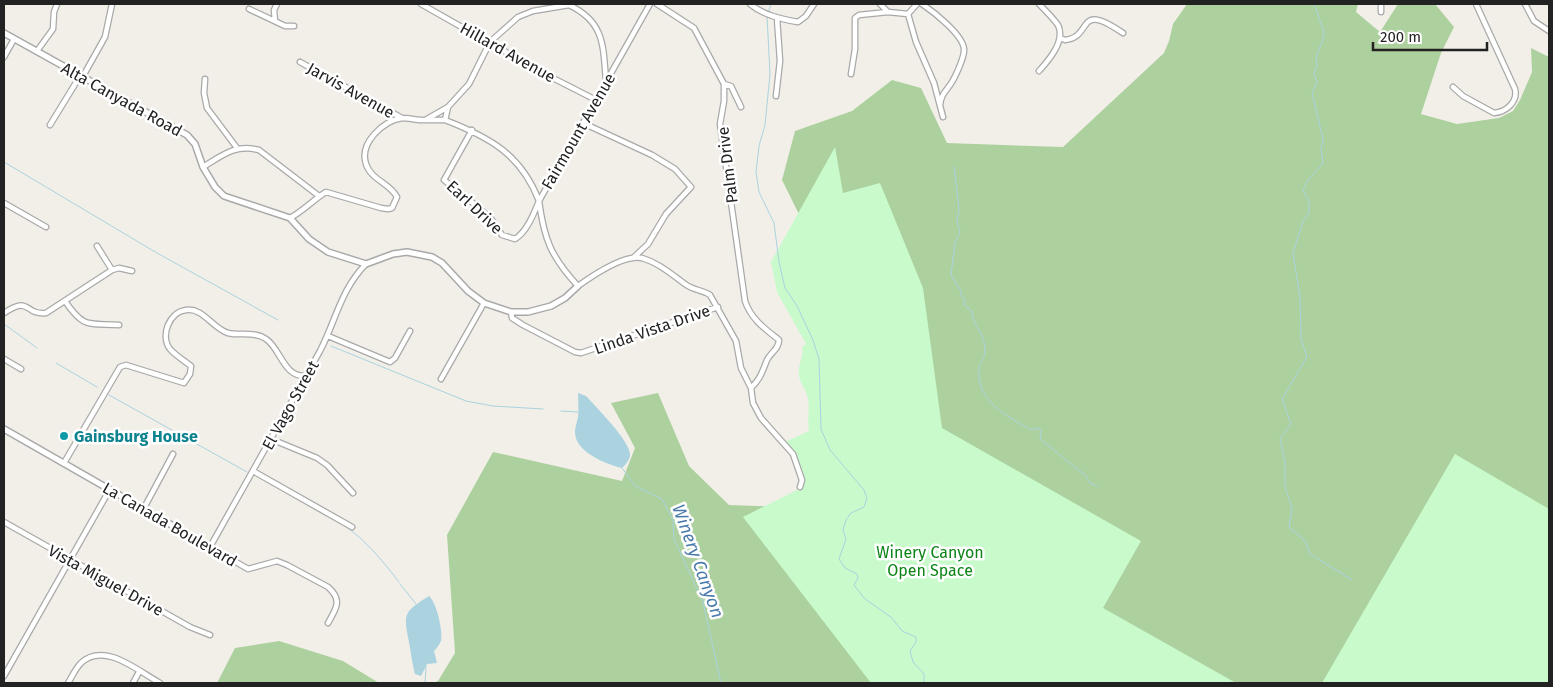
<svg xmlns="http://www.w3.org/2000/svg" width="1553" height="687" font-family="'Fira Sans',sans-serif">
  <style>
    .forest { fill: #add19e }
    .park { fill: #c8facc }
    .water { fill: #aad3df }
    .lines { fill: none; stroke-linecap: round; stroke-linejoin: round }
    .stream { stroke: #aad3df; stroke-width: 1 }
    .minor-casing { stroke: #a9a9a9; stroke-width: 7 }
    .tertiary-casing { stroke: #a9a9a9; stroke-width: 8 }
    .minor { stroke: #fff; stroke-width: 4.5 }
    .tertiary { stroke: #fff; stroke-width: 5 }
    .culture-dot { fill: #0f9aa8; stroke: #fff; stroke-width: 2 }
    .labels { text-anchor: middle; stroke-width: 5; stroke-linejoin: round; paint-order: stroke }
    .street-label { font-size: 16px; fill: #222; stroke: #fff }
    .culture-label { font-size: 16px; font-weight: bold; fill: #0d838f; stroke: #fff; text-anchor: start }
    .park-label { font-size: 16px; fill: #0c8416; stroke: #fff }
    .water-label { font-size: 18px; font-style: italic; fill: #4a7aab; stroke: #fff }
  </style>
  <rect width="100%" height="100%" fill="#f2efe9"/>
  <!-- forest -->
  <path class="forest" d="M 1187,4 L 1358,4 L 1356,12 L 1380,32 L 1398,4 L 1435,4 L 1454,27 L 1441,53 L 1421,114 L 1457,124 L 1499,118 L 1513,111 L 1520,100 L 1532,72 L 1531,48 L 1549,57 L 1549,683 L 432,683 L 438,681 L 455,653 L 447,535 L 493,452 L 622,481 L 635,448 L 611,403 L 658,393 L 689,466 L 729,505 L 815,508 L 861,339 L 782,180 L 795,131 L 852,111 L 892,80 L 921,88 L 947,143 L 1063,147 L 1164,53 L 1169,41 L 1173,24 Z
    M 279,641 L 343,661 L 379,683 L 217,683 L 235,648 Z"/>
  <!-- park -->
  <path class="park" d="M 835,147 L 843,193 L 880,183 L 923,288 L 942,428 L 1141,541 L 1103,608 L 1236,683 L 871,683 L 743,517 L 801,488 L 802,485 L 790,448 L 785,442 L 809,431 C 807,420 810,410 808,399 C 807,390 799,383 799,374 C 798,364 804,356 802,347 L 806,344 L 777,292 L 771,262 Z
    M 1455,454 L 1549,509 L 1549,683 L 1322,683 Z"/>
  <!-- water -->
  <path class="water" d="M 578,393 L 586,396 C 596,407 631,442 630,455 C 630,460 625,465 622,468 C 606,464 575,452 575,432 C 575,427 577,422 578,417 C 579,409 578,401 578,393 Z
    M 429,596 C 437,603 443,631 441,641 C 439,645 437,648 434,651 L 437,663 L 427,664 L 421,676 L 415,674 C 412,663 411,653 409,642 C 403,613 404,612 429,596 Z"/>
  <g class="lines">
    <!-- stream -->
    <path class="stream" d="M 771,4 L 767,16 L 770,74 L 765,125 L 759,146 L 756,172 L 759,192 L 774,223 L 779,262 L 785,288 L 797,306 L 813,340 L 819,359 L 821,429 L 830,450 L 864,490 L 867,498 L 864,507 L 851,513 L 846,520 L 843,530 L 846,539 L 839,559 L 845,568 L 857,574 L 858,578 L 854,585 L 864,598 L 892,618 L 902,631 L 916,637 L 916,642 L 910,651 L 913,662 L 924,674 L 924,683
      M 1314,4 L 1324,32 L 1323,39 L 1316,57 L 1317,65 L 1314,73 L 1317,82 L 1312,93 L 1323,139 L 1321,150 L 1323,163 L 1308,180 L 1303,190 L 1309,201 L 1309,213 L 1303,221 L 1293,253 L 1300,297 L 1301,339 L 1307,357 L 1282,399 L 1291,424 L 1280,439 L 1285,463 L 1285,487 L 1292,508 L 1289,527 L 1305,541 L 1310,554 L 1352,580
      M 4,162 L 157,253 L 278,320
      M 954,167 L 959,209 L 957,221 L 960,232 L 955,243 L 951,275 L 961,291 L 961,296 L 965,299 L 964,304 L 972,312 C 973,327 986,334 985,352 C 985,358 979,363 979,370 C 977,402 1007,416 1031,430 L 1038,428 L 1041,430 L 1040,438 L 1045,443 L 1086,476 L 1090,483 L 1097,486
      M 4,324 L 37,348
      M 331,346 L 466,401 L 493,406 L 543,409
      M 56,363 L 97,387
      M 109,395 L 247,472
      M 561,411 L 578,412
      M 622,468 L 635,486 L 662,499 L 673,520 L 674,539 L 703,602 L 721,683
      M 254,475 L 267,481
      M 342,524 C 365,539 382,560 399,582
      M 400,584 L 416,604
      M 425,683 L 426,666"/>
    <!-- minor casing -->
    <g class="minor-casing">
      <path id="minor" d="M 421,4 L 543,73 L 596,100
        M 650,4 L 539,201 C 544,239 551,257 578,286 C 592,276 624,254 642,258 C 659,263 671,274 685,284 C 693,290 702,290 710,295 L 736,341 L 741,368 L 751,388 L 753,403 L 761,418 L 793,454 L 802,480 L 800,487
        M 657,4 L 694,28 L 724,84 L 724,101 L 720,124 L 745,301 C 751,319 764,328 779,340 C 779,349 771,352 767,360 C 762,372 761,378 751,388
        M 750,4 C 763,15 781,19 798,22 L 806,16 L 814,4
        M 880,4 L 888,12 L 908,14
        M 922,4 C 934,12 963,35 964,49 C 965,56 955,78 950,85 C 945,92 941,95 940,105
        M 1381,4 L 1381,12
        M 1525,4 L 1534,21 L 1549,31
        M 249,9 L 285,26 L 294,26
        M 908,14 L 916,42 L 934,83 L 943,117
        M 908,14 L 917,4
        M 275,21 L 274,10 L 277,4
        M 1060,38 L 1065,40 C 1094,37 1075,0 1123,33
        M 37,51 L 53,29 L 54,12 L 57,4
        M 4,57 L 14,39
        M 300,62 L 402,118
        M 1039,71 C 1048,61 1066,41 1058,25 C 1053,18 1045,10 1039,4
        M 851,74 L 855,49 L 855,18 L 859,15 L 888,12
        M 82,78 L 105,37 L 112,4
        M 205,79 L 204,93 L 207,108 L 237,148
        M 724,84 L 731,86 L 741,107
        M 1453,87 L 1463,96 L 1494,113 C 1506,112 1518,102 1515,89 L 1476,4
        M 776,96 L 780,61 L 777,18
        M 427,119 L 448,107
        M 445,120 C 489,137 521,154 539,201 C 534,213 527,232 515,239 L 502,235 L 492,220 L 478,207 L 444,180 L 472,130
        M 583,123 L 652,155 L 675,169 L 691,187 L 666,214 L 648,244 L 633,258
        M 50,125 L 80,76
        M 203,167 C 223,155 235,144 259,150 L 319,196
        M 4,203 L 46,227
        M 290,218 C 303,211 313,200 326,192 L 381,208 L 388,209 L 392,208 L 397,197 C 390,183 371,180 366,164 C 359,143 383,121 402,118 C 408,118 416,120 421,120 C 429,120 437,120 445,120 L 448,107 L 469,84 L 490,42 L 518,17 L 533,11 L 569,5 C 605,22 603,46 606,81
        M 97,246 L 112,270
        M 65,301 C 84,329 88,323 119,325
        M 511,312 L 512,318 L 523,325 L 575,352 L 581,353 L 718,307
        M 4,313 C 31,295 23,315 46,313 L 112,270 L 119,268 L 132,271
        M 328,336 L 390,362 L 395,358 L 410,331
        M 4,359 L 21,369
        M 441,379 L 484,303
        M 271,439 L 317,458 L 327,465 L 353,493
        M 64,463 L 120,367 L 126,365 L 184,383 L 190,374 L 191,366 C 185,361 176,356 170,349 C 160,336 169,312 186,310 C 203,307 213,329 228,333 C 240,336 255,331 266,339 C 281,349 283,377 306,376
        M 253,471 L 352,527
        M 144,508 L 173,454
        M 4,522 L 190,627 L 210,635
        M 328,623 C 336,609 343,600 328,587 L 287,565 L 277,561 L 248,569 L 210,547 L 320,351 C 336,320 341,289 366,264
        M 4,676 L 110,489
        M 68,683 C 72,677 75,669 81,663 C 104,641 138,671 160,683
        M 133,683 L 139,672"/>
    </g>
    <!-- tertiary casing -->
    <g class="tertiary-casing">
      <path id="tertiary" d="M 4,33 L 187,135 L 195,144 L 203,167 L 215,187 L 224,196 L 290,218 L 309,239 L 328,252 L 366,264 L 393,254 L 407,252 L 432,257 L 442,263 L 468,291 L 484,303 L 511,312 L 528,312 L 551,306 L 565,298 L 578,286
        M 4,429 L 210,547"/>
    </g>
    <!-- minor -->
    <use href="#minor" class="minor"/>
    <!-- tertiary -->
    <use href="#tertiary" class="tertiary"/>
  </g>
  <!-- markers -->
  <circle class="culture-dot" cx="64" cy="436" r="5"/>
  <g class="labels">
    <!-- street labels -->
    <g class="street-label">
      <text transform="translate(508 52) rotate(29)" y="6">Hillard Avenue</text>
      <text transform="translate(351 90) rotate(29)" y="6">Jarvis Avenue</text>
      <text transform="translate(122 99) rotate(29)" y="6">Alta Canyada Road</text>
      <text transform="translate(578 131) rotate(-60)" y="6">Fairmount Avenue</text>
      <text transform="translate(727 165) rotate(-97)" y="6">Palm Drive</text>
      <text transform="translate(475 207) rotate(43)" y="6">Earl Drive</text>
      <text transform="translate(652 329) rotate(-19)" y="6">Linda Vista Drive</text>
      <text transform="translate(290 405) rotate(-61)" y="6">El Vago Street</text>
      <text transform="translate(170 524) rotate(30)" y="6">La Canada Boulevard</text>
      <text transform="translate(106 580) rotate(29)" y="6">Vista Miguel Drive</text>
    </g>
    <!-- culture labels -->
    <g class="culture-label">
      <text x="74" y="442">Gainsburg House</text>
    </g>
    <!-- park labels -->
    <g class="park-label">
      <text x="930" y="558">Winery Canyon<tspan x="930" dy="18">Open Space</tspan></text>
    </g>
    <!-- water labels -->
    <g class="water-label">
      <text transform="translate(698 561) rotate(70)" y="6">Winery Canyon</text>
    </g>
  </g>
  <!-- border -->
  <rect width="1553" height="687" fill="none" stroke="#222222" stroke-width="10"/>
  <!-- scale -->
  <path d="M1373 42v8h114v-8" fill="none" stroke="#222222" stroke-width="2.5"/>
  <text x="1380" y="42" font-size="15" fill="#222222" stroke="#ffffff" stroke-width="4" paint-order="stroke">200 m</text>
</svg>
